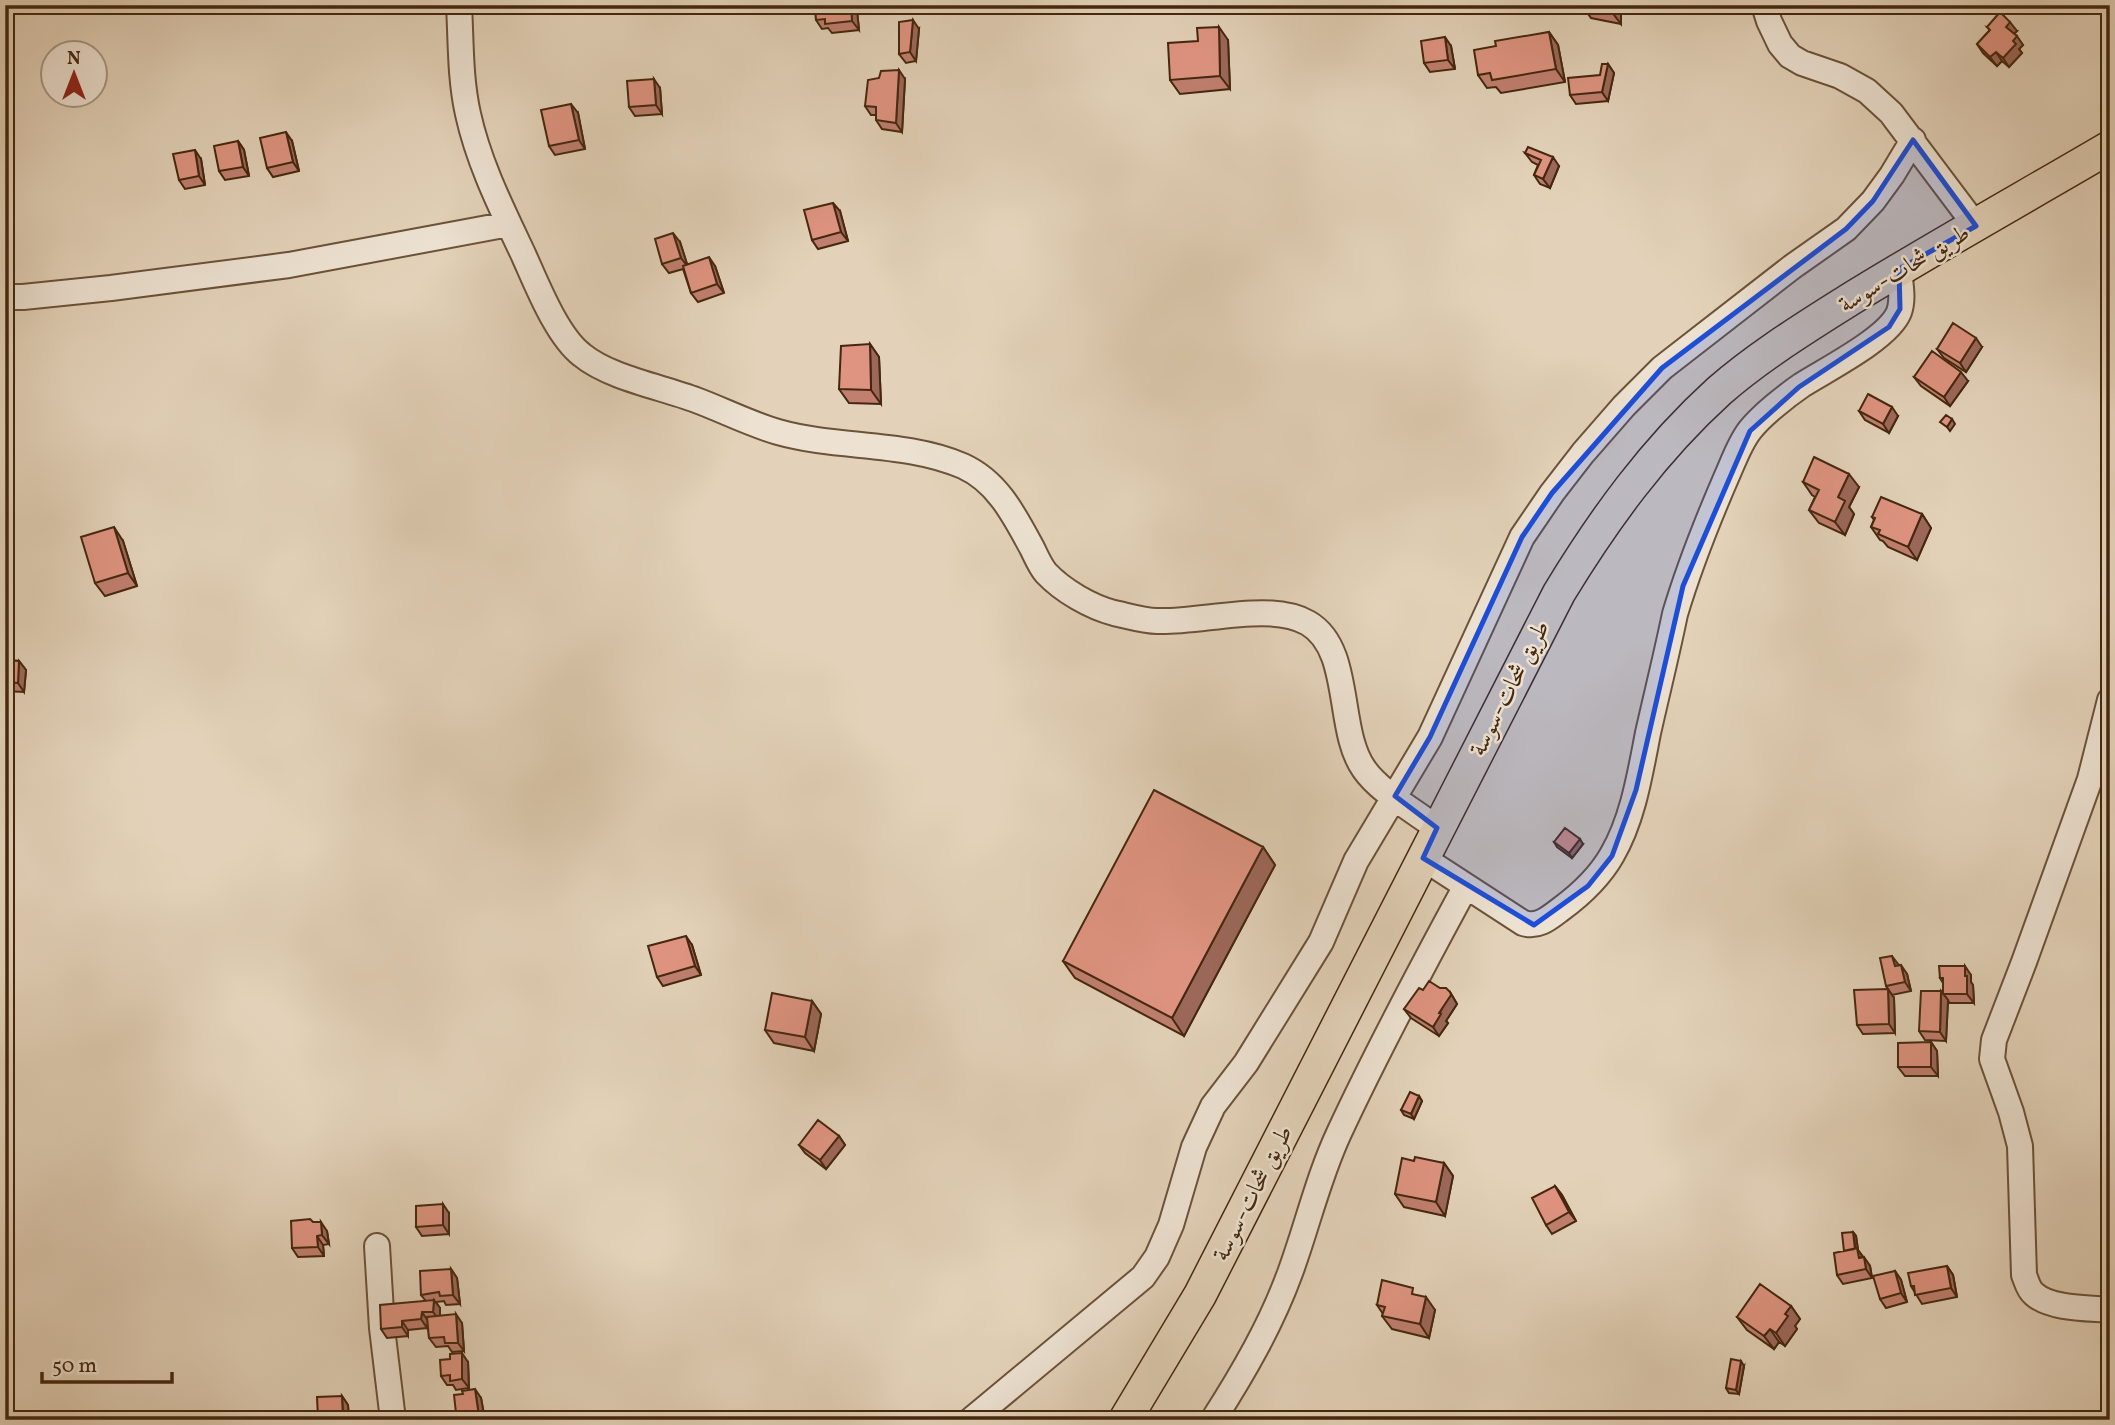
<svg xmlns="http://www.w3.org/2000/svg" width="2115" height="1425" font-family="Vollkorn,Amiri,serif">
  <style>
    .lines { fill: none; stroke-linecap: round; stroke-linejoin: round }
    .minor-casing { stroke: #6c5239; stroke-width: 28 }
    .major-casing { stroke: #44270e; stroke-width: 35 }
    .minor { stroke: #ede2d2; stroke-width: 24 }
    .major { stroke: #e3d2b9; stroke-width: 32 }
    .wall { fill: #c07f6f; stroke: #44270e; stroke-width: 2 }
    .shaded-wall { fill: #9c685a; stroke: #44270e; stroke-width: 2 }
    .building { fill: #df9481; stroke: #44270e; stroke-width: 2 }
    .marked { fill: #1d4ed8; fill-opacity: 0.2; stroke: #1d4ed8; stroke-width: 5; stroke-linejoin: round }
    .labels { text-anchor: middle; stroke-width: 5; stroke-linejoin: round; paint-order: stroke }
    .street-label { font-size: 24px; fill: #44270e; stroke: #ede2d2 }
  </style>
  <rect width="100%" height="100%" fill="#e3d2b9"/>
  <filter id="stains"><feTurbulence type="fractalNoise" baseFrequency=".00286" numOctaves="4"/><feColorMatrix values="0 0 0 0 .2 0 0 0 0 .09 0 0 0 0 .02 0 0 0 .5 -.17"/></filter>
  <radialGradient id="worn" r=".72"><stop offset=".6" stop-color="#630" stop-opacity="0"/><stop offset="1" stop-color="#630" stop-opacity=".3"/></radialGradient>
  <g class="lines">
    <!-- minor casing -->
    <g class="minor-casing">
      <path id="minor" d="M 459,5 C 461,41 460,79 468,114 C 479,164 502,209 524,256 C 537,285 557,336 582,355 C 610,378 662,387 696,400 C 723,410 750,424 778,432 C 838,449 905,441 963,466 C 998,482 1014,515 1032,548 C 1036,556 1040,566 1046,573 C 1063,591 1091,607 1114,613 C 1128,616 1144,621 1157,621 C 1201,623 1270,601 1308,623 C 1353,649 1336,730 1364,769 C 1379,791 1414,811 1437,828
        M 1764,5 L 1769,21 L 1780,44 L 1790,56 L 1802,63 L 1840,76 L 1867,91 L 1891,113 L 1976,226
        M 5,297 L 23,297 L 111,288 L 289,265 L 509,224
        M 2110,700 L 2090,779 L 2024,962 L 1994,1040 L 1992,1059 L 2011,1112 L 2020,1146 L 2024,1275 C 2027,1282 2028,1289 2034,1294 C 2050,1309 2089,1308 2110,1310
        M 1423,858 L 1523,923 C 1538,928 1549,918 1561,909 C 1580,895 1600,876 1612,855 C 1633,819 1640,774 1648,733 C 1657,693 1667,653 1675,614 C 1689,567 1707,522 1726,478 C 1733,463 1739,444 1750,430 C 1762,415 1786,396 1802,385 C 1827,369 1889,338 1899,312 C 1904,298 1900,283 1899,269
        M 377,1246 L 382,1328 L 393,1420
        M 971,1420 L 1143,1277 L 1157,1257 L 1171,1225 L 1194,1147 L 1213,1106 L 1246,1063 L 1321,942 L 1356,861 L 1430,737 L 1522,537 L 1552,493 L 1583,453 L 1624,406 L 1662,368 L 1792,267 L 1846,229 L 1873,201 L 1892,175 L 1913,140
        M 1213,1420 C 1243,1373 1271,1325 1290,1273 C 1307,1227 1318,1178 1339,1133 C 1378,1049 1422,967 1466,886"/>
    </g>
    <!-- major casing -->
    <g class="major-casing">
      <path id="major" d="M 1125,1420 L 1200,1295 L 1559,593 C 1604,519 1654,450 1719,391 C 1759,356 1805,328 1849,300 C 1935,247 2023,198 2110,147"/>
    </g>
    <!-- minor -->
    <use href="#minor" class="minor"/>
    <!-- major -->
    <use href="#major" class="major"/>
  </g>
  <!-- wall -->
  <path class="wall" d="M 815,5 L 864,5 L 857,10 L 859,30 L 832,33 L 828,28 L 822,29 L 816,20 Z
    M 1582,5 L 1621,5 L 1621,24 L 1591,18 Z
    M 1987,27 L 2017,31 L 2014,34 L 2023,45 L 2019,49 L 2022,53 L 2009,67 L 2002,61 L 1997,66 L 1983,53 L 1977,44 L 1990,30 Z
    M 919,29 L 916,61 L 906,63 L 899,54 Z
    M 1549,32 L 1558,45 L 1565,82 L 1501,93 L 1496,87 L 1487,88 L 1478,75 L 1496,46 Z
    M 1228,40 L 1230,89 L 1180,94 L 1170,80 L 1198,41 Z
    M 1451,46 L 1455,69 L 1430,72 L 1424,63 Z
    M 1608,64 L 1614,73 L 1608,101 L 1576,104 L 1570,95 L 1600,75 Z
    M 905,79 L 902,132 L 882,129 L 876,120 L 876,115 L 871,115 L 865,106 Z
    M 660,88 L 662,114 L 635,116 L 629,107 Z
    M 578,113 L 585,149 L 555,155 L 549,146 Z
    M 238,141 L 244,150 L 249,176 L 225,180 L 219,171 Z
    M 292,141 L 299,171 L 273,177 L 267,168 Z
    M 1525,153 L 1559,166 L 1550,188 L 1540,184 L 1534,175 L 1538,165 L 1532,162 Z
    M 201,159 L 205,185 L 185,189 L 179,180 Z
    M 840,211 L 848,241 L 818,249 L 812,240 Z
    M 680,242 L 687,264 L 715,266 L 724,293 L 698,302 L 691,293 L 683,269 L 669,273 L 662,264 Z
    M 870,344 L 879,357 L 881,404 L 849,403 L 839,389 Z
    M 1982,347 L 1966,372 L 1944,358 L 1937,349 Z
    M 1914,377 L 1968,381 L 1950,406 L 1921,386 Z
    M 1859,411 L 1898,416 L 1889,433 L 1865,420 Z
    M 1803,482 L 1859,487 L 1849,507 L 1854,514 L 1845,535 L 1819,523 L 1809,510 L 1815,497 L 1812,495 Z
    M 1922,514 L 1931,528 L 1917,560 L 1888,547 L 1883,541 L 1880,540 L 1871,527 L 1874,520 L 1872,517 Z
    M 123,541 L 137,586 L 105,596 L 95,583 Z
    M 5,660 L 19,661 L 26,670 L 24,692 L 5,691 Z
    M 1554,842 L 1583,844 L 1572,858 L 1557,847 Z
    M 1263,847 L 1275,865 L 1184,1036 L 1075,978 L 1063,961 Z
    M 692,945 L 701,975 L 663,986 L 657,977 Z
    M 1899,965 L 1907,974 L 1911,991 L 1892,995 L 1886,986 Z
    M 1971,975 L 1971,982 L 1973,985 L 1974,1003 L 1950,1003 L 1943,994 L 1943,983 L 1940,978 Z
    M 1440,988 L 1450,992 L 1457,1004 L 1446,1021 L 1448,1023 L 1439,1036 L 1411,1018 L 1404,1009 L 1423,990 Z
    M 1941,991 L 1948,1000 L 1946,1041 L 1925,1040 L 1919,1031 Z
    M 1894,998 L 1895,1033 L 1863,1034 L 1857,1025 Z
    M 812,1001 L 821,1014 L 814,1051 L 774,1043 L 765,1030 Z
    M 1931,1042 L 1937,1051 L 1938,1076 L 1905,1076 L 1898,1067 Z
    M 1419,1096 L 1422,1101 L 1414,1119 L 1404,1115 L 1401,1110 Z
    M 839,1136 L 845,1145 L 826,1169 L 805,1153 L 799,1145 Z
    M 1414,1161 L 1444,1163 L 1453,1176 L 1445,1216 L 1404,1207 L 1395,1194 Z
    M 1555,1186 L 1562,1195 L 1576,1221 L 1552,1234 L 1546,1225 Z
    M 449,1213 L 449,1234 L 422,1236 L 416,1227 Z
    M 313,1222 L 327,1231 L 329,1244 L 323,1245 L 324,1256 L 298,1257 L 292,1248 Z
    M 1853,1232 L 1856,1236 L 1858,1250 L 1870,1266 L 1872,1278 L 1843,1284 L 1837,1275 L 1844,1251 Z
    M 1947,1266 L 1953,1275 L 1957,1297 L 1922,1304 L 1911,1286 Z
    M 451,1269 L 457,1278 L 460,1304 L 446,1305 L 444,1301 L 436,1302 L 440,1308 L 440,1316 L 462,1323 L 464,1351 L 452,1352 L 448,1346 L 436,1347 L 429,1338 L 428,1324 L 427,1328 L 408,1330 L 408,1336 L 387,1338 L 381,1329 L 425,1300 L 421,1295 Z
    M 1895,1271 L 1901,1280 L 1907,1302 L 1886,1308 L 1880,1299 Z
    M 1377,1305 L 1435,1310 L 1429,1338 L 1392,1329 L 1382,1316 L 1383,1314 Z
    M 1791,1306 L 1800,1319 L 1795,1326 L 1797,1329 L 1785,1346 L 1779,1342 L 1774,1349 L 1747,1330 L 1737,1317 Z
    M 468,1362 L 469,1388 L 456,1390 L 453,1385 L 447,1385 L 441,1376 Z
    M 1744,1366 L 1739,1394 L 1729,1393 L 1726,1388 Z
    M 342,1396 L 348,1405 L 349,1420 L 319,1420 L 318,1418 Z
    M 481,1398 L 485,1420 L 460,1420 L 456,1413 Z"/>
  <!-- shaded-wall -->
  <path class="shaded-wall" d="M 851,5 L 854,5 L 857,10 L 859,30 L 852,21 Z
    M 1612,5 L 1621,5 L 1621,24 L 1611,11 Z
    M 913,20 L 919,29 L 916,61 L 910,52 Z
    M 2010,22 L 2017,31 L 2012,36 L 2006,27 Z
    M 1219,27 L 1228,40 L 1230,89 L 1220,76 Z
    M 1549,32 L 1558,45 L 1565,82 L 1556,69 Z
    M 2017,36 L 2023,45 L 2019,49 L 2022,53 L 2009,67 L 2003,58 L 2013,41 Z
    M 1445,37 L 1451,46 L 1455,69 L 1448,60 Z
    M 1996,52 L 2002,61 L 1997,66 L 1990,57 Z
    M 1608,64 L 1614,73 L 1608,101 L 1602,92 Z
    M 899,70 L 905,79 L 902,132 L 896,123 Z
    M 654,79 L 660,88 L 662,114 L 656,105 Z
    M 571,104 L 578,113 L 585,149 L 579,140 Z
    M 286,132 L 292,141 L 299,171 L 293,162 Z
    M 238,141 L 244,150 L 249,176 L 243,167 Z
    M 195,150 L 201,159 L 205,185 L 199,176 Z
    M 1553,157 L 1559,166 L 1550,188 L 1543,179 Z
    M 833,203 L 840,211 L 848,241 L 841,232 Z
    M 673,233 L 680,242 L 688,267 L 681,258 Z
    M 709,257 L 715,266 L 724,293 L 717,284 Z
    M 1976,338 L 1982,347 L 1966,372 L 1960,363 Z
    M 870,344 L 879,357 L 881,404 L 871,390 Z
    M 1961,372 L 1968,381 L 1950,406 L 1944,397 Z
    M 1892,407 L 1898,416 L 1889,433 L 1883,424 Z
    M 1952,419 L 1955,424 L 1950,431 L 1947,427 Z
    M 1849,474 L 1859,487 L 1849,507 L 1854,514 L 1845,535 L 1835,522 L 1838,497 Z
    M 1922,514 L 1931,528 L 1917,560 L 1908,547 Z
    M 114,527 L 123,541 L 137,586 L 128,573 Z
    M 19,661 L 26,670 L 24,692 L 18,683 Z
    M 1580,839 L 1583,844 L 1572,858 L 1569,853 Z
    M 1263,847 L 1275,865 L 1184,1036 L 1172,1018 Z
    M 686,936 L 692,945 L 701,975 L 695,966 Z
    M 1892,956 L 1898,964 L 1901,975 L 1895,966 Z
    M 1901,965 L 1907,974 L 1911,991 L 1905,982 Z
    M 1965,966 L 1971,975 L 1971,982 L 1973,985 L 1974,1003 L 1967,994 L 1965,976 Z
    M 1888,989 L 1894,998 L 1895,1033 L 1889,1024 Z
    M 1941,991 L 1948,1000 L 1946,1041 L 1940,1032 Z
    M 1450,992 L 1457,1004 L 1446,1021 L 1448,1023 L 1439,1036 L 1433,1027 Z
    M 812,1001 L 821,1014 L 814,1051 L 805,1037 Z
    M 1931,1042 L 1937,1051 L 1938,1076 L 1931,1067 Z
    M 1419,1096 L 1422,1101 L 1414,1119 L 1411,1114 Z
    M 839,1136 L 845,1145 L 826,1169 L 820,1160 Z
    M 1444,1163 L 1453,1176 L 1445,1216 L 1436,1202 Z
    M 1555,1186 L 1562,1195 L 1576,1221 L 1569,1212 Z
    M 443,1204 L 449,1213 L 449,1234 L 443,1225 Z
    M 321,1222 L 327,1231 L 329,1244 L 322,1235 Z
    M 1853,1232 L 1856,1236 L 1858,1250 L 1863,1257 L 1859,1258 L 1856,1252 Z
    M 317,1236 L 323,1245 L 324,1256 L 318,1247 Z
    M 1864,1257 L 1870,1266 L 1872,1278 L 1866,1269 Z
    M 1947,1266 L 1953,1275 L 1957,1297 L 1951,1288 Z
    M 451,1269 L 457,1278 L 460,1304 L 453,1295 Z
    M 1895,1271 L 1901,1280 L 1907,1302 L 1901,1293 Z
    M 1426,1297 L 1435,1310 L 1429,1338 L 1420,1324 Z
    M 434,1300 L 440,1308 L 440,1321 L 433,1312 Z
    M 1791,1306 L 1800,1319 L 1795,1326 L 1797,1329 L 1785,1346 L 1776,1333 L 1785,1314 Z
    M 422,1312 L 428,1321 L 427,1328 L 421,1319 Z
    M 456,1314 L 462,1323 L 464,1351 L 458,1343 Z
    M 402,1321 L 408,1330 L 408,1336 L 402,1327 Z
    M 1770,1329 L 1779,1342 L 1774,1349 L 1764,1336 Z
    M 462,1353 L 468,1362 L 469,1388 L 462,1379 Z
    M 1741,1361 L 1744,1366 L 1739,1394 L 1736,1390 Z
    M 475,1389 L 481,1398 L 485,1420 L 482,1420 L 479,1416 Z
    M 342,1396 L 348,1405 L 349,1420 L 344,1420 L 343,1418 Z"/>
  <!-- building -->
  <path class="building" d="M 815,5 L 851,5 L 852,21 L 825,24 L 825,19 L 816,20 Z
    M 1585,5 L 1612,5 L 1611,11 Z
    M 2000,12 L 2010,22 L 2006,27 L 2017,36 L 2013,41 L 2016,44 L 2003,58 L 1996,52 L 1990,57 L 1977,44 L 1990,30 L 1987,27 Z
    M 913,20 L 910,52 L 899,54 L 899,22 Z
    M 1219,27 L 1220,76 L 1170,80 L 1168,43 L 1198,41 L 1197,28 Z
    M 1549,32 L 1556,69 L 1492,80 L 1490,73 L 1478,75 L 1474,50 L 1496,46 L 1495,41 Z
    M 1445,37 L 1448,60 L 1424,63 L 1421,41 Z
    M 1602,64 L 1608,64 L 1602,92 L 1570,95 L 1568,78 L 1600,75 Z
    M 899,70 L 896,123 L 876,120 L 876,107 L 865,106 L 868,80 L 879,78 L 881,71 Z
    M 654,79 L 656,105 L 629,107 L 627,81 Z
    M 571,104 L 579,140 L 549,146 L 541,110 Z
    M 286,132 L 293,162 L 267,168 L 260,138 Z
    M 238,141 L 243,167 L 219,171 L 214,146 Z
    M 1528,147 L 1553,157 L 1543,179 L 1534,175 L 1541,160 L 1525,153 Z
    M 195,150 L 199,176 L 179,180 L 173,154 Z
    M 833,203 L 841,232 L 812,240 L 804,210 Z
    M 673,233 L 681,258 L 662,264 L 655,239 Z
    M 709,257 L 717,284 L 691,293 L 683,266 Z
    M 1953,323 L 1976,338 L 1960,363 L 1937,349 Z
    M 870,344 L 871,390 L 839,389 L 841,346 Z
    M 1932,351 L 1961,372 L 1944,397 L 1914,377 Z
    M 1868,394 L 1892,407 L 1883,424 L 1859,411 Z
    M 1946,415 L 1952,419 L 1947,427 L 1940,422 Z
    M 1814,457 L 1849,474 L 1838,497 L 1845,501 L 1835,522 L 1809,510 L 1819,490 L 1803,482 Z
    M 1881,497 L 1922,514 L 1908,547 L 1878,534 L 1880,530 L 1871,527 L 1875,518 L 1872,517 Z
    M 114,527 L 128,573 L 95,583 L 81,537 Z
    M 5,660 L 19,661 L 18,683 L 5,682 Z
    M 1154,790 L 1263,847 L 1172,1018 L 1063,961 Z
    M 1565,828 L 1580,839 L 1569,853 L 1554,842 Z
    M 686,936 L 695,966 L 657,977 L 648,946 Z
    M 1892,956 L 1895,966 L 1901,965 L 1905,982 L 1886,986 L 1880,958 Z
    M 1939,966 L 1965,966 L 1965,976 L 1967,976 L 1967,994 L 1943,994 L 1943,978 L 1940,978 Z
    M 1429,981 L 1440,988 L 1446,988 L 1450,992 L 1451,995 L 1439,1013 L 1441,1014 L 1433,1027 L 1404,1009 L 1419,988 L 1423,990 Z
    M 1888,989 L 1889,1024 L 1857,1025 L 1854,990 Z
    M 1921,991 L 1941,991 L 1940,1032 L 1919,1031 Z
    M 772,993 L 812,1001 L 805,1037 L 765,1030 Z
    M 1931,1042 L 1931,1067 L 1898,1067 L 1898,1043 Z
    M 1410,1092 L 1419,1096 L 1411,1114 L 1401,1110 Z
    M 818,1120 L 839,1136 L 820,1160 L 799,1145 Z
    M 1415,1157 L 1444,1163 L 1436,1202 L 1395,1194 L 1402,1158 L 1414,1161 Z
    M 1555,1186 L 1569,1212 L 1546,1225 L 1532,1198 Z
    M 443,1204 L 443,1225 L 416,1227 L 416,1206 Z
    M 310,1219 L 313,1222 L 321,1222 L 322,1235 L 317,1236 L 318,1247 L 292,1248 L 291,1221 Z
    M 1853,1232 L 1855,1249 L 1844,1251 L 1842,1233 Z
    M 1857,1248 L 1859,1258 L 1864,1257 L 1866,1269 L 1837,1275 L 1834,1253 Z
    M 1947,1266 L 1951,1288 L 1915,1295 L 1914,1286 L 1911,1286 L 1908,1273 Z
    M 451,1269 L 453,1295 L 440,1296 L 439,1292 L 421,1295 L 420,1271 Z
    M 1895,1271 L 1901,1293 L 1880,1299 L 1873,1276 Z
    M 1382,1280 L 1413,1288 L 1412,1294 L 1426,1297 L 1420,1324 L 1382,1316 L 1385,1307 L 1377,1305 Z
    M 1760,1284 L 1791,1306 L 1785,1314 L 1788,1316 L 1776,1333 L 1770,1329 L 1764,1336 L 1737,1317 Z
    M 434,1300 L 433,1312 L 422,1312 L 421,1319 L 402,1321 L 402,1327 L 381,1329 L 380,1305 Z
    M 456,1314 L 458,1343 L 445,1343 L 444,1337 L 429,1338 L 427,1317 Z
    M 462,1353 L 462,1379 L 450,1381 L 450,1375 L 441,1376 L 440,1360 L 450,1359 L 450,1354 Z
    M 1731,1359 L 1741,1361 L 1736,1390 L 1726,1388 Z
    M 475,1389 L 479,1416 L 466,1417 L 465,1411 L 456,1413 L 454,1395 L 463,1394 L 462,1391 Z
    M 342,1396 L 343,1418 L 318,1418 L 317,1397 Z"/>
  <!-- marked area -->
  <path class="marked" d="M 1913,140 L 1976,226 L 1899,269 L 1900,309 L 1889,327 L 1799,387 L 1750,431 L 1683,586 L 1636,790 L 1612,856 L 1588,886 L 1534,925 L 1423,858 L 1437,828 L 1395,796 L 1430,737 L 1522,537 L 1552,493 L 1662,368 L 1846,229 L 1873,201 Z"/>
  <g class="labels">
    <!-- street labels -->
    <g class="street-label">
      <text transform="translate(1904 268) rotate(-31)" y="8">طريق شحات-سوسة</text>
      <text transform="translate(1509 688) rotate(-63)" y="8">طريق شحات-سوسة</text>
      <text transform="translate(1252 1193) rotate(-63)" y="8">طريق شحات-سوسة</text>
    </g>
  </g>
  <!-- margin -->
  <rect width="2115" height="1425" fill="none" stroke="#e3d2b9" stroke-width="28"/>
  <rect x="7" y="7" width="2101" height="1411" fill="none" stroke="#44270e" stroke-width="3.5"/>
  <rect x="14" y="14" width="2087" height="1397" fill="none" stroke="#44270e" stroke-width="2"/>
  <!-- north arrow -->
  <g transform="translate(74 74)"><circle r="33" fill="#ede2d2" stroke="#a99784" stroke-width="2"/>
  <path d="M0-5L12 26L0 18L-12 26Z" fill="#8f2418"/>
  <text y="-10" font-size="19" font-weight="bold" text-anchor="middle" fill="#44270e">N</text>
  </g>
  <!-- scale -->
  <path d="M42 1372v10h130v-10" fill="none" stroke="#44270e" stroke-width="3.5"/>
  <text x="52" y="1372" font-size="21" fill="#44270e" stroke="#ede2d2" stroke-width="5" paint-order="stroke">50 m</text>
  <rect width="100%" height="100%" filter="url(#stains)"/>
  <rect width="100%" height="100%" fill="url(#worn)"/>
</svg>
